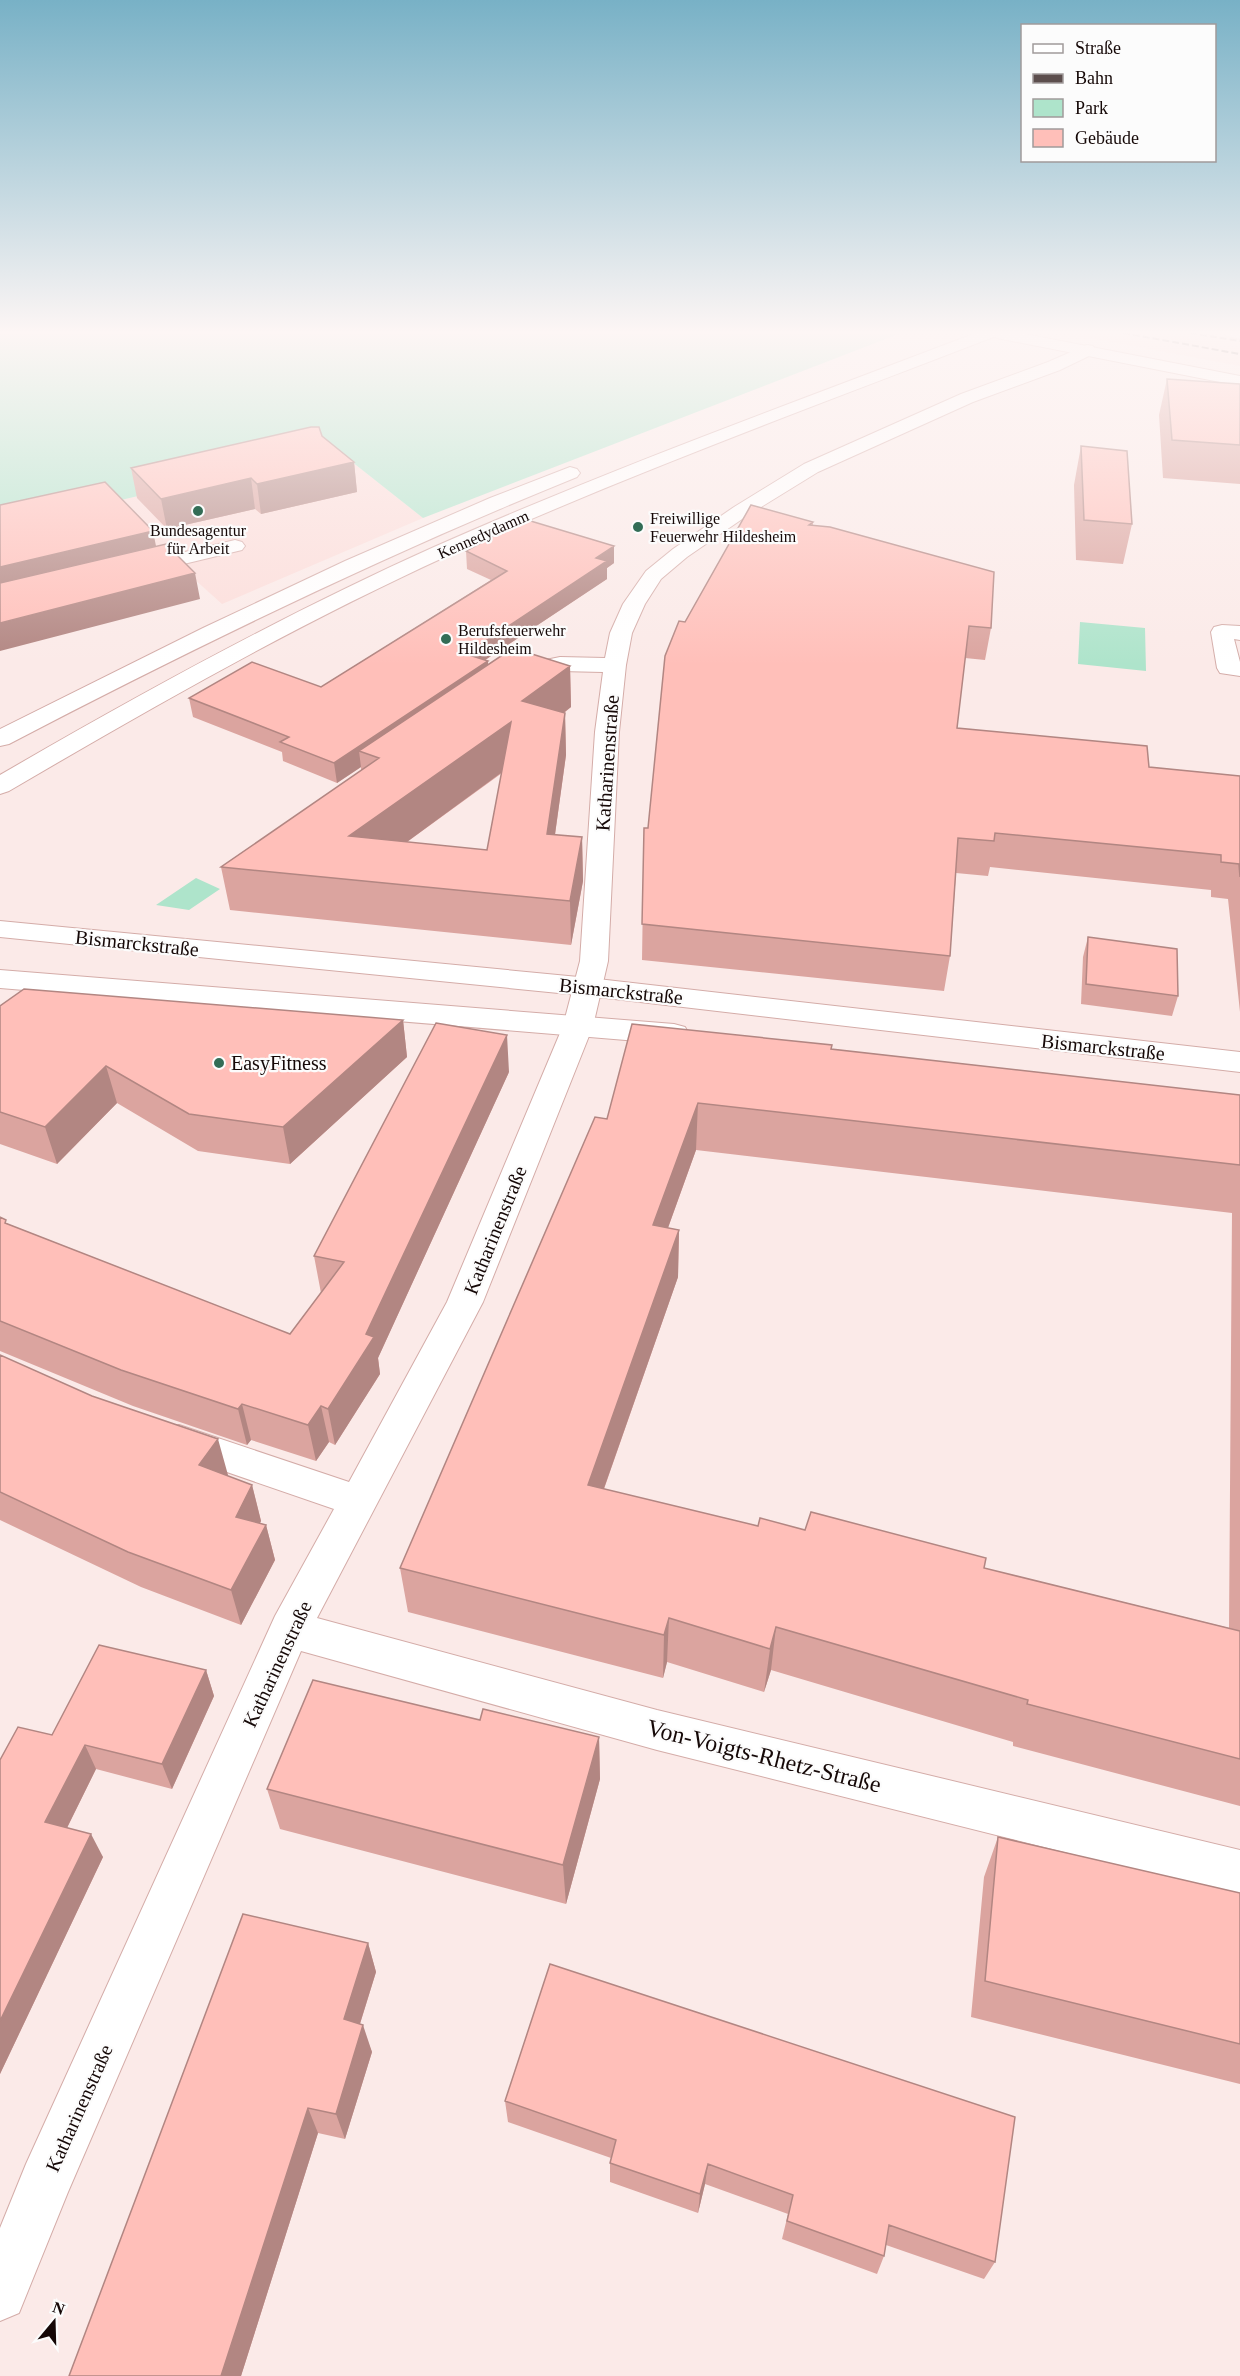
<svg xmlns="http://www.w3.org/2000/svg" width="1240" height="2376" font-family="'Times New Roman',serif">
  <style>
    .built { fill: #fcddda }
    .green { fill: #aee4cb }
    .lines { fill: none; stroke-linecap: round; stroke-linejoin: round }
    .minor-casing { stroke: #d4aca8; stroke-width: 2 }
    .tertiary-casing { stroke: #d4aca8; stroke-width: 2 }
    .primary-casing { stroke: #d4aca8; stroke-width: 2 }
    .minor { fill: #fff; fill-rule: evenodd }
    .tertiary { fill: #fff; fill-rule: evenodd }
    .primary { fill: #fff; fill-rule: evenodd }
    .rail { stroke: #5c4e4d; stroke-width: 2; stroke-dasharray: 7 3; stroke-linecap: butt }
    .wall { fill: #dba49f; fill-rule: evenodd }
    .shaded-wall { fill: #b28682 }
    .building { fill: #ffbfb9; stroke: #b28682; stroke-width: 1.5; fill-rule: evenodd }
    .poi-dot { fill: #336d56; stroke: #fcfcfc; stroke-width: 2 }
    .labels { text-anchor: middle; stroke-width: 4.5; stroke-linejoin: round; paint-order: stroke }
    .far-poi-label { font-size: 16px; fill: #150807; stroke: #fcfcfc; text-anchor: start }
    .far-street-label { font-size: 16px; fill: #150807; stroke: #fcfcfc }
    .street-label { font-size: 20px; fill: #150807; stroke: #fcfcfc }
    .poi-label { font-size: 20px; fill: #150807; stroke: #fcfcfc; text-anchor: start }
    .near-street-label { font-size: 24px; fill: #150807; stroke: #fcfcfc }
  </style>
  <rect width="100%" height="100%" fill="#fbeae8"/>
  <!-- built -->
  <path class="built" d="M 1062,333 L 1211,333 L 1240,337 L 1240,366 Z
    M 337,450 L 423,518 L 222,604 L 172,559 L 0,528 Z"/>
  <!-- green -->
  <path class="green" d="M 0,333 L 901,333 L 423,518 L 337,450 L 0,528 Z
    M 1080,622 L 1145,628 L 1146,671 L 1078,664 Z
    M 196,878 L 220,889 L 189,910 L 156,905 Z"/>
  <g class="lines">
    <!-- minor casing -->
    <g class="minor-casing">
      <path id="minor" d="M 1225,333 L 1240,333 L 1240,339 L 1227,336 Z
        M 1087,345 L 1093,346 L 1095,350 L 1093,354 L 1060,370 L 973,402 L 818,472 L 748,515 L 687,557 L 661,579 L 645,604 L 632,633 L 626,665 L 619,732 L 608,961 L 593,1026 L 483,1302 L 317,1618 L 657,1710 L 1240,1850 L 1240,1896 L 657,1750 L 301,1651 L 68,2192 L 19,2313 L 0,2321 L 0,2228 L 26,2164 L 275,1616 L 334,1509 L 166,1451 L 160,1440 L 166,1429 L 179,1425 L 349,1482 L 447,1302 L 563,1026 L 580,961 L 595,732 L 603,672 L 560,671 L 520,679 L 512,677 L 509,672 L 512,667 L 560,657 L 605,658 L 610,633 L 623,604 L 646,571 L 673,549 L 734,507 L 804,464 L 961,394 L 1048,362 Z
        M 235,540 L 242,542 L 245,546 L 242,550 L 138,575 L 131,573 L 128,569 L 131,565 Z
        M 1222,625 L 1240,626 L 1240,640 L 1234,639 L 1240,662 L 1240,676 L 1220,673 L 1217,668 L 1211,632 L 1214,627 Z"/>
    </g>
    <!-- tertiary casing -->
    <g class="tertiary-casing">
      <path id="tertiary" d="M 989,333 L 1020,333 L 1240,376 L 1240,386 L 997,338 Z"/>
    </g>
    <!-- primary casing -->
    <g class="primary-casing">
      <path id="primary" d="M 976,333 L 998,333 L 996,336 C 812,407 627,475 447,556 C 296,625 152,707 9,791 L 0,794 L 0,775 C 141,693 285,614 434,547 C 612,468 795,402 976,333 Z
        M 570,467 L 577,469 L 580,473 L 577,477 C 382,556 195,647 9,744 L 0,746 L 0,729 L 203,628 L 345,561 L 490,498 Z
        M 0,921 L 589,978 L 1240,1052 L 1240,1072 L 589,996 L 0,937 Z
        M 0,970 L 674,1024 L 685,1027 L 689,1034 L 685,1041 L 674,1044 L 0,988 Z"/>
    </g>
    <!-- minor -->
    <use href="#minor" class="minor"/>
    <!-- tertiary -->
    <use href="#tertiary" class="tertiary"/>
    <!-- primary -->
    <use href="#primary" class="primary"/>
    <!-- rail -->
    <path class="rail" d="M 1123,333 L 1240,354
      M 1190,333 L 1240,341"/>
  </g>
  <!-- wall -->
  <path class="wall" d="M 1167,379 L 1240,384 L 1240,484 L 1163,478 L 1159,415 Z
    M 322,436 L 354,462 L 357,492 L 261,514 L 255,509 L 167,529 L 137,498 L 131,468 Z
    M 1081,446 L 1132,524 L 1123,564 L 1076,560 L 1074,485 Z
    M 813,522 L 813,526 L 991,628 L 985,660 L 965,658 L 957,728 L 1149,767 L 1240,776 L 1240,1012 L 1228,899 L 1211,897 L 1211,890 L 990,867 L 988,876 L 956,873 L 950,956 L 944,991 L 642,960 L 644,828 L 648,828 L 685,622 Z
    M 466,551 L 614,563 L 607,568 L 607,579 L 485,660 L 488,664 L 570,666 L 571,707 L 564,713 L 565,713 L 566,755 L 555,835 L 582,837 L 583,881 L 571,945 L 230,910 L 221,867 L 361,771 L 361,767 L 337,783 L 283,761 L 282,752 L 193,717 L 189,698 L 321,687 L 491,580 L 467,569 ZM 502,773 L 487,850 L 407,842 Z
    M 1088,937 L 1178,996 L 1172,1016 L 1081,1004 L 1083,957 Z
    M 0,1006 L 403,1020 L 407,1057 L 290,1164 L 198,1151 L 117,1103 L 57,1164 L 0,1144 Z
    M 831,1049 L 1240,1095 L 1240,1806 L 1013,1746 L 1013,1742 L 771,1670 L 764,1692 L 667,1662 L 663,1678 L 408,1612 L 400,1568 L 607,1119 ZM 696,1150 L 1232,1213 L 1229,1628 L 984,1568 L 805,1530 L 758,1526 L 604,1489 L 678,1277 L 679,1230 L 668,1228 Z
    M 509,1072 L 378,1358 L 380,1374 L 335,1445 L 329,1442 L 316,1461 L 251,1440 L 247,1445 L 133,1406 L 0,1351 L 0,1217 L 8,1224 L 290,1334 L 321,1293 L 314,1256 Z
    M 0,1355 L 228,1475 L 227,1476 L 252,1485 L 261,1521 L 260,1523 L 266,1525 L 275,1560 L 241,1625 L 141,1587 L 0,1520 Z
    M 206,1670 L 214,1696 L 172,1789 L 96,1769 L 67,1828 L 103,1857 L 0,2074 L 0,1760 Z
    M 480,1720 L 599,1737 L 600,1779 L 566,1904 L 280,1829 L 267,1789 Z
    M 998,1837 L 1240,1893 L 1240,2084 L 971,2017 L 984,1877 Z
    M 368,1943 L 376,1972 L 360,2024 L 372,2052 L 345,2139 L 318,2133 L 241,2376 L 69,2376 Z
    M 550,1964 L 995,2262 L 984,2279 L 886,2245 L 884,2256 L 877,2274 L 782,2239 L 788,2214 L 705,2184 L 698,2213 L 610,2182 L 610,2163 L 611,2158 L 508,2122 L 505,2101 Z"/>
  <!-- shaded-wall -->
  <path class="shaded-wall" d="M 354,462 L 357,492 L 261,514 L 257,484 Z
    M 251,478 L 255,509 L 167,529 L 161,499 Z
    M 153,531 L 158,556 L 0,595 L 0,567 Z
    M 614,546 L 614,563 L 607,568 L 607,579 L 467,672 L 466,654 L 596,558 Z
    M 195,573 L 200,599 L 0,651 L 0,623 Z
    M 488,661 L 489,680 L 359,751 L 361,767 L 337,783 L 334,763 Z
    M 570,666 L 571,707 L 524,743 L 522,701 Z
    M 565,713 L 566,755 L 549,877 L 547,834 Z
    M 511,722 L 513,764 L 355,880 L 349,836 Z
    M 582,837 L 583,881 L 571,945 L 570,901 Z
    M 403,1020 L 407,1057 L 290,1164 L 283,1127 Z
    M 507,1035 L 509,1072 L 378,1358 L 380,1374 L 335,1445 L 328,1409 L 366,1334 Z
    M 106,1066 L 117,1103 L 57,1164 L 45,1127 Z
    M 698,1103 L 696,1150 L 652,1272 L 653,1225 Z
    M 679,1230 L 678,1277 L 589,1531 L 588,1485 Z
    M 242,1404 L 251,1440 L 247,1445 L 238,1409 Z
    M 321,1406 L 329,1442 L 316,1461 L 308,1425 Z
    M 218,1439 L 228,1475 L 210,1501 L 199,1465 Z
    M 252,1485 L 261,1521 L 246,1552 L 236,1517 Z
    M 266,1525 L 275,1560 L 241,1625 L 231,1590 Z
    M 669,1618 L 667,1662 L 663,1678 L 664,1635 Z
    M 776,1627 L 771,1670 L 764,1692 L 770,1649 Z
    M 206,1670 L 214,1696 L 172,1789 L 162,1764 Z
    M 599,1737 L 600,1779 L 566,1904 L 563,1865 Z
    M 85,1745 L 96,1769 L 58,1846 L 45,1822 Z
    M 91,1834 L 103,1857 L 0,2074 L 0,2021 Z
    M 368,1943 L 376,1972 L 353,2046 L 344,2019 Z
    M 363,2025 L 372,2052 L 345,2139 L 336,2114 Z
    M 308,2108 L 318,2133 L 241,2376 L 221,2376 Z
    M 708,2164 L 705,2184 L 698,2213 L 700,2194 Z"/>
  <!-- building -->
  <path class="building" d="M 1167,379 L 1240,384 L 1240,445 L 1172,440 Z
    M 311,427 L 319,427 L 322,436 L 354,462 L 257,484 L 251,478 L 161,499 L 131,468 Z
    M 1081,446 L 1127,451 L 1132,524 L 1084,520 Z
    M 105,482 L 153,531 L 0,567 L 0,505 Z
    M 751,505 L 813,522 L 809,525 L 830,527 L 994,572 L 991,628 L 969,626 L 957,728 L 1147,746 L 1149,767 L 1240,776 L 1240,877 L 1239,864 L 1221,862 L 1221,855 L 995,833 L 994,841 L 958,838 L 950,956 L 642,924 L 644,828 L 648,828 L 665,656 L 679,621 L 685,622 Z
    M 524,519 L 614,546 L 596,558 L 607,561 L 466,654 L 488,661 L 334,763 L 280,742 L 289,737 L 189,698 L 252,662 L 321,687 L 507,571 L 466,551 Z
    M 166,544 L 195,573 L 0,623 L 0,583 Z
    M 513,648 L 570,666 L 522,701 L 565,713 L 547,834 L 582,837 L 570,901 L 221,867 L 379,758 L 359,751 ZM 511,722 L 487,850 L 349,836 Z
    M 1088,937 L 1177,949 L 1178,996 L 1086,984 Z
    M 24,989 L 403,1020 L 283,1127 L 189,1114 L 106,1066 L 45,1127 L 0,1112 L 0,1006 Z
    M 436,1023 L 507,1035 L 366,1334 L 374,1337 L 328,1409 L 321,1406 L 308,1425 L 242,1404 L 238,1409 L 121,1370 L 0,1321 L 0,1217 L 6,1220 L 5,1223 L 290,1334 L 344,1262 L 314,1256 Z
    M 632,1024 L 832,1045 L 831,1049 L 1240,1095 L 1240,1165 L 698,1103 L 653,1225 L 679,1230 L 588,1485 L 758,1526 L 760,1518 L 805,1530 L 811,1512 L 986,1558 L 984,1568 L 1240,1631 L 1240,1759 L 1027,1704 L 1028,1700 L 776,1627 L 770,1649 L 669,1618 L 664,1635 L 400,1568 L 595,1117 L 607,1119 Z
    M 0,1355 L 92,1396 L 218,1439 L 199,1465 L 252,1485 L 236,1517 L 266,1525 L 231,1590 L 128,1552 L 0,1492 Z
    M 99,1645 L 206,1670 L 162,1764 L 85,1745 L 45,1822 L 91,1834 L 0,2021 L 0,1760 L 18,1727 L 52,1735 Z
    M 313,1680 L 480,1720 L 483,1709 L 599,1737 L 563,1865 L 267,1789 Z
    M 998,1837 L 1240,1893 L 1240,2044 L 985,1981 Z
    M 243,1914 L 368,1943 L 344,2019 L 363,2025 L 336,2114 L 308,2108 L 221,2376 L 69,2376 Z
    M 550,1964 L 1015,2117 L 995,2262 L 889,2225 L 884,2256 L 787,2221 L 793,2195 L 708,2164 L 700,2194 L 610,2163 L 616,2140 L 505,2101 Z"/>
  <!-- sky -->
  <linearGradient id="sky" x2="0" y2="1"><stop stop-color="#78b1c6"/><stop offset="0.5" stop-color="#fdf6f5"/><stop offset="1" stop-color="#fdf6f5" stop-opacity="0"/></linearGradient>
  <rect width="1240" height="665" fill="url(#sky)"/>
  <!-- markers -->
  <g class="poi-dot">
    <circle cx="198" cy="511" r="6"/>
    <circle cx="638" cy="527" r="6"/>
    <circle cx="446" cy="639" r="6"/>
    <circle cx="219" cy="1063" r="6"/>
  </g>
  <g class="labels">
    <!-- far-poi labels -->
    <g class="far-poi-label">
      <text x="650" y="524">Freiwillige<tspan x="650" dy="18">Feuerwehr Hildesheim</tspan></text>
      <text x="198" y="536" text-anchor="middle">Bundesagentur<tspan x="198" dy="18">für Arbeit</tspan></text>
      <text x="458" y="636">Berufsfeuerwehr<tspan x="458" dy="18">Hildesheim</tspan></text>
    </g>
    <!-- far-street labels -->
    <g class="far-street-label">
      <text transform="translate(483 534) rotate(-24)" y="6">Kennedydamm</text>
    </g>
    <!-- street labels -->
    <g class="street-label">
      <text transform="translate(607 763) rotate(-86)" y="7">Katharinenstraße</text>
      <text transform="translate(137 943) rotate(6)" y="7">Bismarckstraße</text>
      <text transform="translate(621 991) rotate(6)" y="7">Bismarckstraße</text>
      <text transform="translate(1103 1047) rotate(6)" y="7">Bismarckstraße</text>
      <text transform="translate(495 1230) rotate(-68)" y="7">Katharinenstraße</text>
      <text transform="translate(277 1664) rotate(-65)" y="7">Katharinenstraße</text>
      <text transform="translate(79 2108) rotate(-66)" y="7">Katharinenstraße</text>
    </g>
    <!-- poi labels -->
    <g class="poi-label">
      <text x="231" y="1070">EasyFitness</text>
    </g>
    <!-- near-street labels -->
    <g class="near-street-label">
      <text transform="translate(764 1756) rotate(14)" y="8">Von-Voigts-Rhetz-Straße</text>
    </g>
  </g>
  <!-- legend -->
  <rect x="1021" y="24" width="195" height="138" fill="#fcfcfc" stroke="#a09a9a" stroke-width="1.5"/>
  <rect x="1033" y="44" width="30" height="9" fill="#ffffff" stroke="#a09a9a" stroke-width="1.5"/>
  <text x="1075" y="54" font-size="18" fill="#150807">Straße</text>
  <rect x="1033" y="74" width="30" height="9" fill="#5c4e4d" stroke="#a09a9a" stroke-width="1.5"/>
  <text x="1075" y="84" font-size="18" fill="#150807">Bahn</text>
  <rect x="1033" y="99" width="30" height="18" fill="#aee4cb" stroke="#a09a9a" stroke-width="1.5"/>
  <text x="1075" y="114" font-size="18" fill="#150807">Park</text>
  <rect x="1033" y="129" width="30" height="18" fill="#ffbfb9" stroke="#a09a9a" stroke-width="1.5"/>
  <text x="1075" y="144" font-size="18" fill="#150807">Gebäude</text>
  <!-- north arrow -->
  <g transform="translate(54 2322) rotate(19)" stroke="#fcfcfc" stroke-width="4.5" paint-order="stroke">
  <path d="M0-4.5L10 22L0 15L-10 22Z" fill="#150807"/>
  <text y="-9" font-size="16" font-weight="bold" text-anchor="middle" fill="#150807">N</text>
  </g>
</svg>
